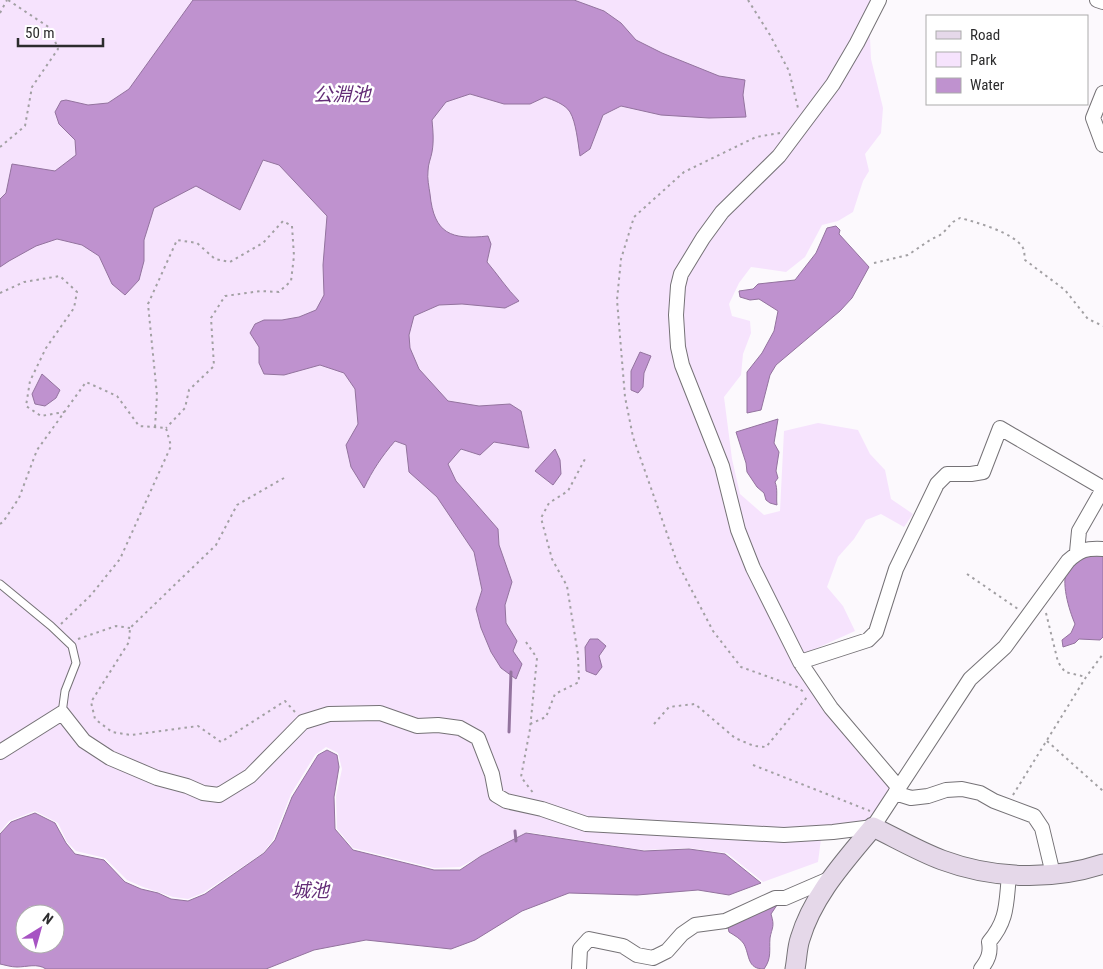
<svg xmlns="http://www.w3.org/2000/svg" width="1103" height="969" font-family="'Roboto Condensed','Noto Sans JP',sans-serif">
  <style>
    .green { fill: #f6e3fd }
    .water { fill: #bf92cf; stroke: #93739e; fill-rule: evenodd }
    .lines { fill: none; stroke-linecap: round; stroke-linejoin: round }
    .stream { stroke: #93739e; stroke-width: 3 }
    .lane-casing { stroke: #757276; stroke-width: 9 }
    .street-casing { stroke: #757276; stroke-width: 16 }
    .secondary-casing { stroke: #757276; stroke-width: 21 }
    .path { stroke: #a2a0a3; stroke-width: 2; stroke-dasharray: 2.5 4; stroke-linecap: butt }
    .lane { stroke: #fff; stroke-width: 7 }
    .street { stroke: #fff; stroke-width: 14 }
    .secondary { stroke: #e5d8e9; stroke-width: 19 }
    .labels { text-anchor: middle; stroke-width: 5; stroke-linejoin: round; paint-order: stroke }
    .water-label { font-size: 19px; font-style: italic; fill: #642d77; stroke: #fff }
  </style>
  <rect width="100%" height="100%" fill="#fcf9fd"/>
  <!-- green -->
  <path class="green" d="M 0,0 L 872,0 L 869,16 L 871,59 L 883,108 L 881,133 L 865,154 L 869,171 L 863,181 L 853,212 L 838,221 L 822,225 L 805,257 L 786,272 L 751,267 L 739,283 L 729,304 L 732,316 L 750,321 L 751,333 L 743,354 L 741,375 L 724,397 L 732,459 L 740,494 L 764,515 L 780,511 L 784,431 L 818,423 L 858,430 L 870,454 L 885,470 L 891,499 L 913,514 L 904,527 L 881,514 L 866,520 L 854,539 L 838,557 L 827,587 L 843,606 L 855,631 L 806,653 L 797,663 L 892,789 L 856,835 L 821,839 L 818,862 L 763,882 L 727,853 L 689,848 L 643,850 L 527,832 L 460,867 L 434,868 L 353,848 L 337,829 L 336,796 L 342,769 L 338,753 L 326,747 L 315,755 L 291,794 L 273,840 L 263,853 L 203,893 L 188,899 L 173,897 L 143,887 L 127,880 L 105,858 L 76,851 L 67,842 L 58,823 L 35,811 L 9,821 L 0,832 Z"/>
  <!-- water -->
  <path class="water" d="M 193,0 L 574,0 L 604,11 L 621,23 L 636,40 L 662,53 L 719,76 L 745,80 L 743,95 L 746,117 L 709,118 L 661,115 L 621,106 L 603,115 L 590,149 L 580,156 C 578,143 576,122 570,112 C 565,104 553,100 545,97 L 530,104 L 504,104 L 470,94 L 446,102 L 432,120 C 433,131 434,141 432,152 C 431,158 428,164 428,171 C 427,178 429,187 430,194 C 434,234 451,240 488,236 L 491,244 L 487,262 C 498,275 507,289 519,301 L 505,308 L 462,304 L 439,305 L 414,316 L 409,335 L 410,348 L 419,369 L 448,401 L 479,406 L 510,404 L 521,411 L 529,448 L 494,442 L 480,455 L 461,449 L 448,464 L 456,481 L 498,529 L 499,545 L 512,582 L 505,605 L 506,623 L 517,641 L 513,651 L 522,664 L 516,679 L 501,668 L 491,652 L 481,628 L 476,609 L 482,590 L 474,552 L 437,497 L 409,472 L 406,445 L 395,441 C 382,456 372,471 364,488 L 351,467 L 346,445 L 358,424 L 355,389 L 344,373 L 320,365 L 284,375 L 264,374 L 259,363 L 259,347 L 250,333 L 255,324 L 264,320 L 282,320 L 299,317 L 316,310 L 324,295 L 323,265 L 327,216 L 279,165 L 263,160 L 240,210 L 196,186 L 154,208 L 144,240 L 144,261 L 139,280 L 125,295 L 112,284 L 99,256 L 82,245 L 57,239 L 36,246 L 9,261 L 0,267 L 0,199 L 6,193 L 12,164 L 55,171 L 76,155 L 75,140 L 59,124 L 55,112 L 61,101 L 66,100 L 88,105 L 108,103 L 129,89 Z
    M 836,226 L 840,230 L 839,234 L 869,267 L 852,298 L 840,311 L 776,365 L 770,375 L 761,410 L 747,413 L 747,372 L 762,353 L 774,331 L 778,311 L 759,299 L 750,300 L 740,297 L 739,291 L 753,289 L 758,284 L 795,280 L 816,253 L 827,228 Z
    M 640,352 L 651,356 L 644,373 L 643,387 L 638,393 L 631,390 L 631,371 Z
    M 42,374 L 60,390 L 56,398 L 45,406 L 35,404 L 32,394 Z
    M 778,419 L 774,443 L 779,452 L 776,471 L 778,478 L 775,482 C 778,489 776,497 777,505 L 770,503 L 766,500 L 764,493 L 757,487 L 747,472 L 746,463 L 736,432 Z
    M 555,449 L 560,460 L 561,474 L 553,485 L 535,471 Z
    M 1103,553 L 1103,637 L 1100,640 L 1079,639 L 1075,643 L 1063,647 L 1062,640 L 1071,633 L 1075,624 C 1069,610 1060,581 1068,567 C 1070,564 1073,560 1076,557 Z
    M 590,639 L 598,639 L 606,646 L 599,656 L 602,667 L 596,675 L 586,671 L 585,647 Z
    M 327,750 L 337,755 L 339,767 L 334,797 L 335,829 L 353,850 L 434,870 L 460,870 L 481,856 L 526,833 L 644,851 L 689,849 L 725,854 L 761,883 L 729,895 L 698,890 L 637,895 L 569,893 L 522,911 L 475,940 L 451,949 L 366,940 L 314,950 L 266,969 L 46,969 C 37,963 27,967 17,967 C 11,967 5,965 0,964 L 0,834 L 11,822 L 35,813 L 55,823 L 66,843 L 75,854 L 104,860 L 125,882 L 141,889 L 158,893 L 171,899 L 188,901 L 205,894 L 264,853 L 275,840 L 292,797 L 318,755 ZM 25,914 L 55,914 L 55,944 L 25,944 Z
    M 776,902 L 777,905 L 771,914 C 775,927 772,927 770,938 C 769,950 772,958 764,969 C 747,969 750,956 744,944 C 741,939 734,935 729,932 L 727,923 Z"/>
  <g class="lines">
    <!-- stream -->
    <path class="stream" d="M 509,732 L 511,672
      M 515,831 L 516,841"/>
    <!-- lane casing -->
    <g class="lane-casing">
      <path id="lane" d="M 0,584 L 51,626 L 72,646 L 76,663 L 65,691 L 62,713"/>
    </g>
    <!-- street casing -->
    <g class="street-casing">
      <path id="street" d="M 879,0 L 857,43 L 833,84 L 779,156 L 722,212 L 703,238 L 681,274 L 678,286 L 676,315 L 678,347 L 682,365 L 722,466 L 738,530 L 753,568 L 800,662 L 831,708 L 899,788
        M 1097,0 L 1103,2
        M 1103,93 L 1093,118 L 1103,145
        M 1077,552 L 1079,531 L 1103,489
        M 800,662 L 868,640 L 876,632 L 896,569 L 937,484 L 947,474 L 971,474 L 983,472 L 1000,428 L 1103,488
        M 0,752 L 62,713 L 84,741 L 110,758 L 157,778 L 187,786 L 203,793 L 219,795 L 250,776 L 303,722 L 329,714 L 380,713 L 417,726 L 438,725 L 460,728 L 478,738 L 492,774 L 496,795 L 506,801 L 542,809 L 586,824 L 784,835 L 833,832 L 873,827 L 970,679 L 1005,647 L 1068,561 C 1080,550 1086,548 1103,549
        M 895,793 L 911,798 L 928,796 L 946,790 L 962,789 L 980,793 L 994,801 L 1034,816 L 1042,828 L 1053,874
        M 579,969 L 580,949 L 589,939 L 623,946 L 637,955 L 653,958 L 667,951 L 682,934 L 695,925 L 725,921 L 775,898 L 785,898 L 829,879
        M 981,969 C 988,960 991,953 989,942 C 1008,920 1006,903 1009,876"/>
    </g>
    <!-- secondary casing -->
    <g class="secondary-casing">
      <path id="secondary" d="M 795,969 C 797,959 797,948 800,939 C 813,895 845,861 873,827 C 896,838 918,851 942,860 C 993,879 1052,881 1103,864"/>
    </g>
    <!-- path -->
    <path class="path" d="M 748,0 L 770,35 L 789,71 L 798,108
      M 0,13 L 7,0
      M 780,133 L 756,137 L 684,172 L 634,217 L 621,259 L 617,300 L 625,397 L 633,437 L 677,562 L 713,631 L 741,667 L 797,687 L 805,693
      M 0,147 L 25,126 L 32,87 L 58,49 L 50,28 L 8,0
      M 874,263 L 908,255 L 930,240 L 942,234 L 953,222 L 960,218 C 976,222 1015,233 1023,248 C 1025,251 1024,256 1025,260 L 1065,290 L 1088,319 L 1103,326
      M 0,293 L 24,282 L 60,276 L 77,292 L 74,308 L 46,348 L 30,381 L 26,406 L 41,416 L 64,412
      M 155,427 L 157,395 L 148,304 L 177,240 L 197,243 L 215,259 L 230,262 L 263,243 L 283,221 L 292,226 L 294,256 L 291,281 L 279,292 L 261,291 L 225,296 L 211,318 L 214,366 L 189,390 L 185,408 L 166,428
      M 284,478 L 237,505 L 216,545 L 130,628 L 129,642 L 91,702 L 95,719 L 112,732 L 131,735 L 198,726 L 221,742 L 285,701 L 295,712
      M 0,524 L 3,522 L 19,498 L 37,450 L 86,382 L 117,396 L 139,426 L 166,428 L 171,446 L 120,559 L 91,595 L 61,624
      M 967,574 L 1018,609
      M 1046,613 L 1058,662 L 1065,672 L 1086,677
      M 78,639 L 116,626 L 130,628
      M 526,642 L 537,658 L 530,729 L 521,777 L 534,794
      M 530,724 L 546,717 L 555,694 L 579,682 L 578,655 L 567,586 L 552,559 L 541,518 L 549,503 L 568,491 L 585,459
      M 654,724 L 669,707 L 695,704 L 735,738 L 754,746 L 766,747 L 808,696
      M 1047,741 L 1103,791
      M 753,765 L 870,811
      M 1013,795 L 1086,677 L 1103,654"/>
    <!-- lane -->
    <use href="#lane" class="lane"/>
    <!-- street -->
    <use href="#street" class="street"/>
    <!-- secondary -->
    <use href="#secondary" class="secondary"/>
  </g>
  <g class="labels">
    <!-- water labels -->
    <g class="water-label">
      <text x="342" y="101">公淵池</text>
      <text x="310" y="897">城池</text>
    </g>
  </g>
  <!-- legend -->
  <rect x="926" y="15" width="162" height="90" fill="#ffffff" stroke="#ababab"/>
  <rect x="936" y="31" width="25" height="8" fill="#e5d8e9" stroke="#ababab"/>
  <text x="970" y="40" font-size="15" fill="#2c2c2d">Road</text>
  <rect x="936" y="52" width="25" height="15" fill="#f6e3fd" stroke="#ababab"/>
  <text x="970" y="65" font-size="15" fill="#2c2c2d">Park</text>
  <rect x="936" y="78" width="25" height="15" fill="#bf92cf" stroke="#ababab"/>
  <text x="970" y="90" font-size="15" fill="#2c2c2d">Water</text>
  <!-- north arrow -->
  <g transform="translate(40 929) rotate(37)"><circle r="24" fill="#ffffff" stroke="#ababab"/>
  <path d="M0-4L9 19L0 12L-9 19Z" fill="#a754c3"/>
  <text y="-8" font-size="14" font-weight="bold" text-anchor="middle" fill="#2c2c2d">N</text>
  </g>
  <!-- scale -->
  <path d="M18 38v8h85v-8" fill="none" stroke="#2c2c2d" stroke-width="2.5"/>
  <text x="25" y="38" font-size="15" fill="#2c2c2d" stroke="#ffffff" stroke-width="4" paint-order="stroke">50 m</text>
</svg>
